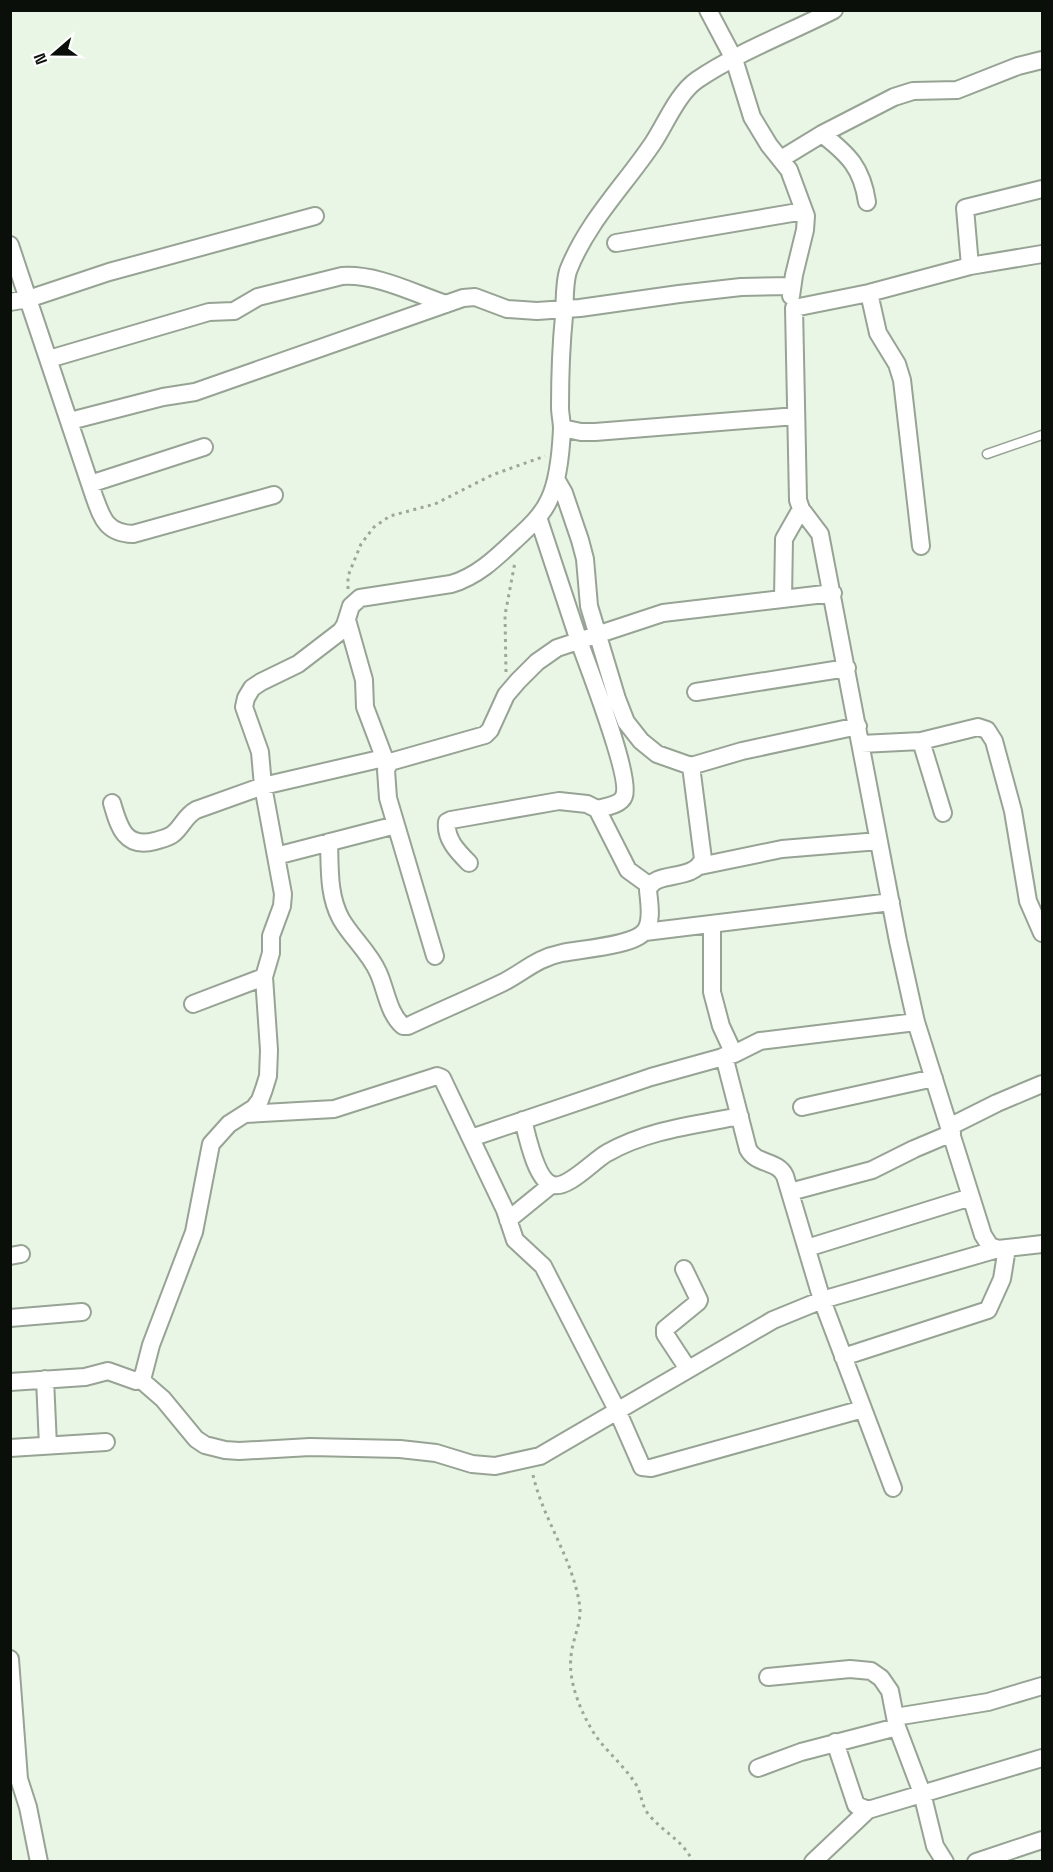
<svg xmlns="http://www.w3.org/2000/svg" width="1053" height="1872" font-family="'Space Grotesk',sans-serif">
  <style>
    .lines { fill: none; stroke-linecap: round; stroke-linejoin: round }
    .lane-casing { stroke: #97a394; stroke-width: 11 }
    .street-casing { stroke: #97a394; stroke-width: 20 }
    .path { stroke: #9ca69a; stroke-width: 3; stroke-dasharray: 3 4.5; stroke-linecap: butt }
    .lane { stroke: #fff; stroke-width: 8 }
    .street { stroke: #fff; stroke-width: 16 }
  </style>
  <rect width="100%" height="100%" fill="#e9f6e6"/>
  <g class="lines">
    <!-- lane casing -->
    <g class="lane-casing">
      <path id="lane" d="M 987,454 L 1042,435"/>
    </g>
    <!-- street casing -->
    <g class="street-casing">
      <path id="street" d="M 708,10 L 734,59 L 752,117 L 769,145 L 789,170 L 806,216 L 805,230 L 794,275 L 791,296
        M 822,134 C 849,155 862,168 867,202
        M 781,159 L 822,134 L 894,97 L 913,91 L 957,90 L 1018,66 L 1042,60
        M 616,243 L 804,211
        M 10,245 L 28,299 L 109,272 L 315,216
        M 1042,254 L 970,266 L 869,293 L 794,308 L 798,500 L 801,509 L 820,534 L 898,941 L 916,1022 L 983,1235 L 990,1246 L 998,1249 L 1042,1244
        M 970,266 L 965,208 L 1042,189
        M 869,293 L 878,333 L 897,364 L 902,380 L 921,546
        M 10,302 L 28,299 L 94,496 C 102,518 106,533 133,534 L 274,495
        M 49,359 L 209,312 L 234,311 L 258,297 L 342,276 C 378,274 413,293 446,304
        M 70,421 L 163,397 L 195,392 L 463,298 L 475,297 L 507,309 L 537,311 L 580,308 L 679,294 L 741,287 L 792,286
        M 562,428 L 581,432 L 595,432 L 796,416
        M 556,479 L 564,493 L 580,540 L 585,559 L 589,606 L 617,699 L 626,722 L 641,741 L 657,754 L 691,766 L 742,751 L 858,726
        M 90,484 L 204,447
        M 538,517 C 551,557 565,598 578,638 C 587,664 632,777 624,796 C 621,805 605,807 597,809
        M 783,599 L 784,539 L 801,509
        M 347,620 L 364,680 L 365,707 L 387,765
        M 696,692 L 847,668
        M 921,741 L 943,813
        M 861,744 L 921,741 L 978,727 L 987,730 L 994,741 L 1013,811 L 1028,901 L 1042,933
        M 112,803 C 119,827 125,849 155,841 C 161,839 168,838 173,834 C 182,827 185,816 196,810 L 263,786 L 384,758
        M 329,842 C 330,868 328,895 341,919 C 352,938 369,952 378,972 C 386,989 388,1013 403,1026 L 408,1026 C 440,1011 473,997 504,982 C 525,971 537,958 562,953 C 580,949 634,946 645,931 C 653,921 649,902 648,890 C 655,869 693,883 703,859 L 691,766
        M 276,856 L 396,825
        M 469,863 C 458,852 445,839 447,822 L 451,820 L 559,801 L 587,804 L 597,809 L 628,870 L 650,886
        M 700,866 L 782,849 L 879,841
        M 712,924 L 712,992 L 721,1026 L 734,1054
        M 645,932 L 891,902
        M 435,956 L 388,798 L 386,770 L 390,762 L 485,735 L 490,730 L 506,695 L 518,681 L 537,662 L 557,648 L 663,613 L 833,593
        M 193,1004 L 264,977
        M 724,1056 L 748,1149 C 756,1165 778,1160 785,1176 L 822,1300 L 893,1488
        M 802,1107 L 934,1078
        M 245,1114 L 334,1109 L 437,1076 L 442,1078 L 505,1210 L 515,1240 L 543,1266 L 617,1410 L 642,1467 L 651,1468 L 863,1409
        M 523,1120 C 527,1135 536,1181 553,1185 C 568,1189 594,1160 607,1153 C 647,1130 695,1125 740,1116
        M 949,1127 L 997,1103 L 1042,1084
        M 471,1138 L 651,1077 L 734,1054 L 760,1041 L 916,1022
        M 790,1192 L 872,1170 L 914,1149 L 952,1133
        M 508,1220 L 551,1185
        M 807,1248 L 971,1197
        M 10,1256 L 21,1254
        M 684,1269 L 699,1300 L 698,1302 L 665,1329 L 665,1334 L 688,1369
        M 10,1318 L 82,1312
        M 843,1357 L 988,1310 L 1002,1279 L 1007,1248
        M 45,1379 L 48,1446
        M 140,1379 L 163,1399 L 196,1439 L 205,1445 L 225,1450 L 239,1451 L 310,1447 L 400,1449 L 436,1453 L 472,1464 L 495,1466 L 540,1456 L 773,1320 L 822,1300 L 998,1249
        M 10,1382 L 85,1377 L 108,1371 L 136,1381 L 143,1376 L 151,1345 L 194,1232 L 211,1144 L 229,1124 L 254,1108 L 260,1100 L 264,1089 L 268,1076 L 269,1050 L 264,977 L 271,953 L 271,936 L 282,906 L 283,894 L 263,786 L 260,752 L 244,707 L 246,698 L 252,688 L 261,682 L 298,664 L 341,631 L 345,625 L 351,606 L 360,598 L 451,584 C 476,577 495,559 514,541 C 526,530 542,516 549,500 C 558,482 561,450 562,429 C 562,422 560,414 560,407 C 560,376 561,346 564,316 C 565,302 564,284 568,271 C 587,222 624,186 653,143 C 666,123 678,93 697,80 C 736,53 791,32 834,10
        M 10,1448 L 106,1442
        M 10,1659 L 19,1779 L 28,1807 L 39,1862
        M 768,1677 L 850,1669 L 871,1671 L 881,1678 L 890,1691 L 897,1727 L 922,1793 L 935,1846 L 945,1862
        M 895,1717 L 988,1702 L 1042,1686
        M 835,1742 L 856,1805 L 868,1810 L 1042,1758
        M 758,1768 L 801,1752 L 897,1727
        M 813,1862 L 868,1810
        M 976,1862 L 1042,1840"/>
    </g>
    <!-- path -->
    <path class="path" d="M 348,589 L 348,576 L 361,544 L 374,527 L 390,516 L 435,504 L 492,475 L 545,456
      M 506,672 L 505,615 L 515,562
      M 533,1475 C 543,1520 574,1560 580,1608 C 581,1625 572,1640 571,1657 C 568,1680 580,1710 592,1730 C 604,1750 623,1764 635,1783 C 642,1793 641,1807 650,1816 C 664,1833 683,1840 693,1862"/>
    <!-- lane -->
    <use href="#lane" class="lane"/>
    <!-- street -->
    <use href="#street" class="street"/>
  </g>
  <!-- border -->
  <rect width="1053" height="1872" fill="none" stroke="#0b0f0a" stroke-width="24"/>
  <!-- north arrow -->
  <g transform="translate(54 54) rotate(250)" stroke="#ffffff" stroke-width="4.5" paint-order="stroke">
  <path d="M0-4.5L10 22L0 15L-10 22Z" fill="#0b0f0a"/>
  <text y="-9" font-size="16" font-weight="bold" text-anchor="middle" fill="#0b0f0a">N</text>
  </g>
</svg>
